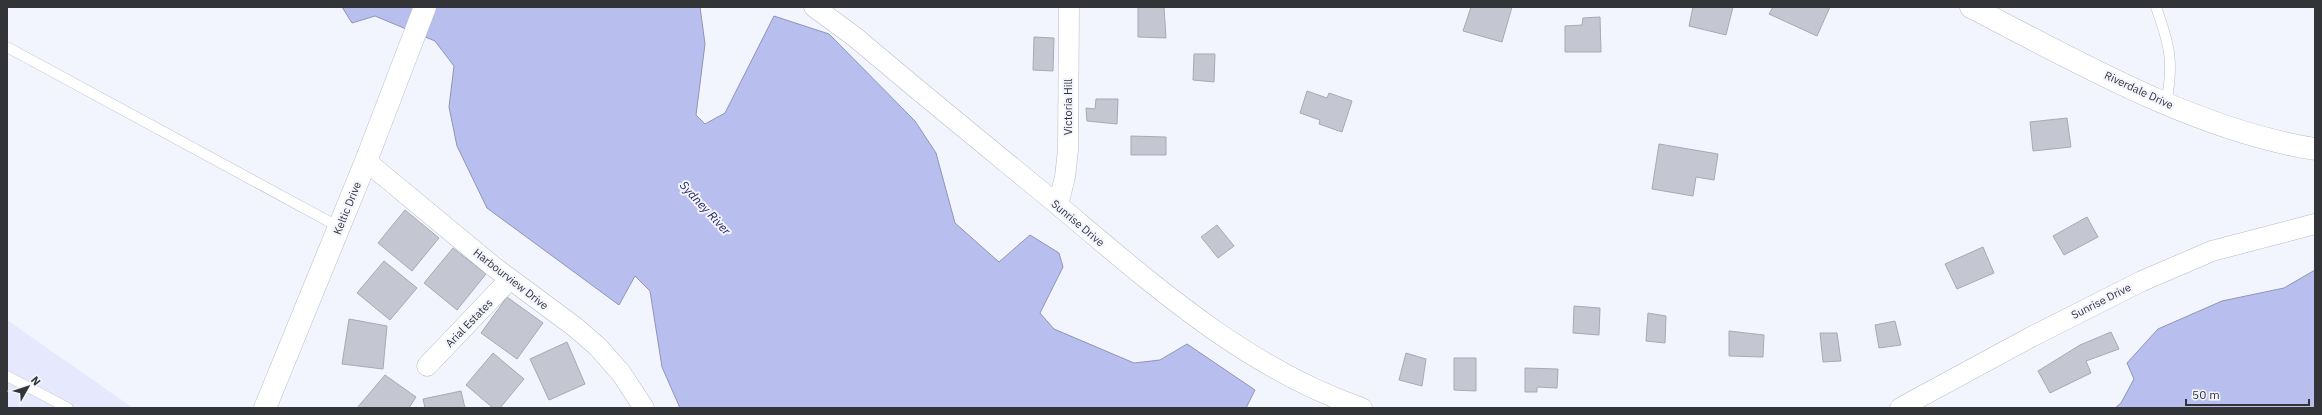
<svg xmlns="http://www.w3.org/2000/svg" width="2322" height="415" font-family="'IBM Plex Sans',sans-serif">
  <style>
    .built { fill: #e6e9fd }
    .water { fill: #b8bfee; stroke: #9095b7 }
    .building { fill: #c4c6d2; stroke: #a7a9b5 }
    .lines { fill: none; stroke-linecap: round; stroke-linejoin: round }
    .service-casing { stroke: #b9bbc7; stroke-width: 11 }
    .minor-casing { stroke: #b9bbc7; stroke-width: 21 }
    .secondary-casing { stroke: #b9bbc7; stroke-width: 23 }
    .service { stroke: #fff; stroke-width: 10 }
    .minor { stroke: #fff; stroke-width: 20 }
    .secondary { stroke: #fff; stroke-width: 22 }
    .labels { text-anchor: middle; stroke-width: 4; stroke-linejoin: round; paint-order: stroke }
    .street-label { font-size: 11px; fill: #333438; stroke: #f2f4fe }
    .water-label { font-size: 12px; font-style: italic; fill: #27275f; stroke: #f2f4fe }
  </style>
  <rect width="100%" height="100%" fill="#f2f4fe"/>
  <!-- built -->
  <path class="built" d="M 7,320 L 133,408 L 7,408 Z"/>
  <!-- water -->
  <path class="water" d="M 342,7 L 700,7 L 705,44 L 696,115 L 705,124 L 725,113 L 774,16 L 829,34 L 915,121 L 936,153 L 955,223 L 999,262 L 1030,235 L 1059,253 L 1063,267 L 1040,313 L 1054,329 L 1134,363 L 1160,360 L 1187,344 L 1255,390 L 1246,408 L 680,408 L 662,367 L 650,291 L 635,276 L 619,305 L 487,208 L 457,146 L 449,107 L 454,66 L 435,41 L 375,16 L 352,23 Z
    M 2315,270 L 2315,408 L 2115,408 L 2121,403 L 2134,379 L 2127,363 L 2158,329 L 2222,301 L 2284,288 Z"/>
  <!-- building -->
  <path class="building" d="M 1138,7 L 1164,7 L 1166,38 L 1138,37 Z
    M 1471,7 L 1512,7 L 1502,42 L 1463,31 Z
    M 1693,7 L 1733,7 L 1726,35 L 1689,26 Z
    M 1773,7 L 1830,7 L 1817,36 L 1769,14 Z
    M 1600,17 L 1601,52 L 1565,52 L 1565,26 L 1582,25 L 1583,18 Z
    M 1034,37 L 1054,38 L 1053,71 L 1033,70 Z
    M 1194,54 L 1215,54 L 1214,82 L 1193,80 Z
    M 1307,91 L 1327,98 L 1329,93 L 1352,101 L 1342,132 L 1319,124 L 1320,120 L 1300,113 Z
    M 1096,99 L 1118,99 L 1117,124 L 1087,121 L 1086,108 L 1095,109 Z
    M 2067,118 L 2071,147 L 2033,151 L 2030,122 Z
    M 1131,136 L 1166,137 L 1166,155 L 1131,155 Z
    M 1659,144 L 1718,154 L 1714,180 L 1696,177 L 1693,196 L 1652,189 Z
    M 405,210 L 439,238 L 412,271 L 378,243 Z
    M 2087,217 L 2098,237 L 2064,255 L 2053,236 Z
    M 1217,225 L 1234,246 L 1218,258 L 1201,237 Z
    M 1983,247 L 1994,273 L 1957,289 L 1945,264 Z
    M 453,248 L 486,274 L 457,310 L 424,283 Z
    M 384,261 L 417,288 L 390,320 L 357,293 Z
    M 507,297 L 543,323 L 517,359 L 481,333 Z
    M 1574,306 L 1600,308 L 1599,335 L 1573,333 Z
    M 1648,313 L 1666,316 L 1665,343 L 1646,341 Z
    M 349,319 L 387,326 L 383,369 L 342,364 Z
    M 1895,321 L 1901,345 L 1879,348 L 1875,325 Z
    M 1729,331 L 1764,335 L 1763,357 L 1729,356 Z
    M 2111,332 L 2119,349 L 2086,361 L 2091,373 L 2050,393 L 2038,371 L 2080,345 Z
    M 1820,333 L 1837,333 L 1841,361 L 1823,362 Z
    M 567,342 L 585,384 L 549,400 L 530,359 Z
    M 493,353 L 524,379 L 500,408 L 493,408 L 466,385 Z
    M 1406,353 L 1426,359 L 1422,386 L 1399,380 Z
    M 1454,358 L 1476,358 L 1476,391 L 1454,390 Z
    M 1525,368 L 1558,369 L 1557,388 L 1537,387 L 1537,392 L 1525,392 Z
    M 385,375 L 416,397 L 409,408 L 357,408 Z
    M 461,391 L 465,408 L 425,408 L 423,399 Z"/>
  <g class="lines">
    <!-- service casing -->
    <g class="service-casing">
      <path id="service" d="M 2156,7 C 2170,46 2174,62 2166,104
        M 7,47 L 339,227
        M 7,376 L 68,408"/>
    </g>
    <!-- minor casing -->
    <g class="minor-casing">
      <path id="minor" d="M 814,7 L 855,37 C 922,94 990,149 1058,205 C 1151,283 1245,368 1362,408
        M 366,161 L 494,267 L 575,327 L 598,347 L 621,373 L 644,408
        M 1058,205 L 1065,177 L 1068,150 L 1069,7
        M 427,366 L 510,279
        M 1900,408 L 2031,337 L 2142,281 L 2212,251 L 2315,224"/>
    </g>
    <!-- secondary casing -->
    <g class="secondary-casing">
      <path id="secondary" d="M 1971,7 C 2078,62 2195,130 2315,149
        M 265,408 L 366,161 L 425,7"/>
    </g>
    <!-- service -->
    <use href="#service" class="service"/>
    <!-- minor -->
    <use href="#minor" class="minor"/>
    <!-- secondary -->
    <use href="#secondary" class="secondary"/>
  </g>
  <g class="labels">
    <!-- street labels -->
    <g class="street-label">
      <text transform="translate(2139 90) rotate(25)" y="4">Riverdale Drive</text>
      <text transform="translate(1068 107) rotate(-90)" y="4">Victoria Hill</text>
      <text transform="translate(347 208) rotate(-68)" y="4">Keltic Drive</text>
      <text transform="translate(1078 223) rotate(40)" y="4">Sunrise Drive</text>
      <text transform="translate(511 279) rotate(38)" y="4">Harbourview Drive</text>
      <text transform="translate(2101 301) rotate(-27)" y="4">Sunrise Drive</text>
      <text transform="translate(469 323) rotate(-46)" y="4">Arial Estates</text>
    </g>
    <!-- water labels -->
    <g class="water-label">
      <text transform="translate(705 208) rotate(47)" y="4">Sydney River</text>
    </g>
  </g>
  <!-- border -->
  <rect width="2322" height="415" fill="none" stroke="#333438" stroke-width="16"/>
  <!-- north arrow -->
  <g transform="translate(28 387) rotate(51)" stroke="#f2f4fe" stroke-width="3" paint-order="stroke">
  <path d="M0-3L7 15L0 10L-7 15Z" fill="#333438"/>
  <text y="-6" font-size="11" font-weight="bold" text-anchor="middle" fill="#333438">N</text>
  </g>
  <!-- scale -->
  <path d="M2186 399v6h123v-6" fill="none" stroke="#333438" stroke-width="2"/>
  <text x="2192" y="399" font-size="12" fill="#333438" stroke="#f2f4fe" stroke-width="3" paint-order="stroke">50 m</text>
</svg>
